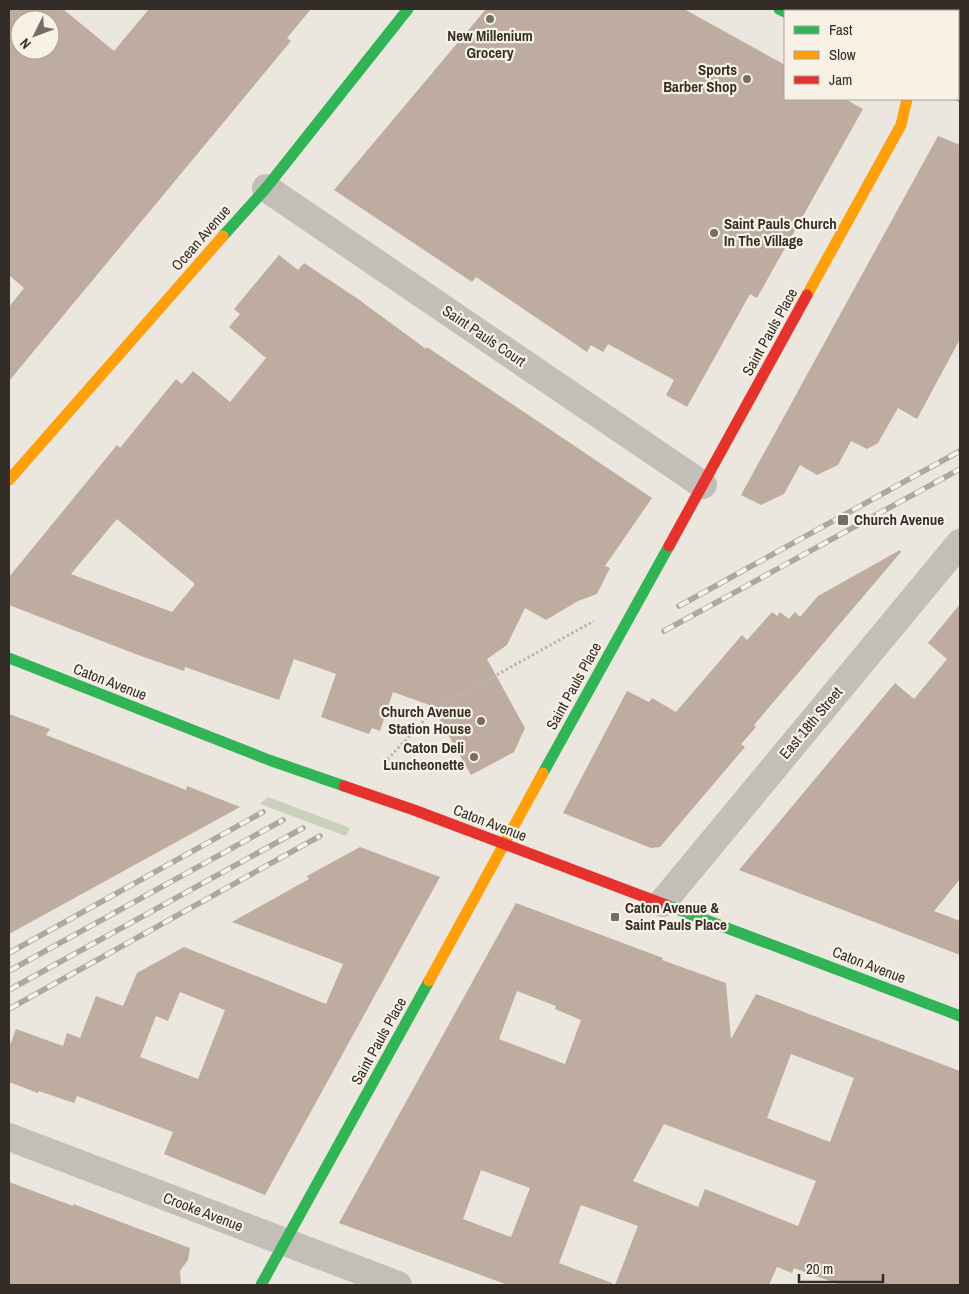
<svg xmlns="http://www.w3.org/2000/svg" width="969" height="1294" font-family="'Archivo Narrow',sans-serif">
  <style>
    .green { fill: #cad0b9 }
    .building { fill: #beaca0; fill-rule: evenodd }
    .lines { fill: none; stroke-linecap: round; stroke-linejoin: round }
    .path { stroke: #bcb6b0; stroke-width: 3; stroke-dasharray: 2.5 2.5; stroke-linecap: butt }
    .street { stroke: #c3beb8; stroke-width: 28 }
    .fast { stroke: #30b455; stroke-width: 11 }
    .slow { stroke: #ff9f0a; stroke-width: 11 }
    .jam { stroke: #e5322d; stroke-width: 11 }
    .rail-casing { stroke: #aba7a2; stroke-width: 5.5 }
    .rail { stroke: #f8f1e5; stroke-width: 4; stroke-dasharray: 11; stroke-linecap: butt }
    .poi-dot { fill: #746d66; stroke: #f8f1e5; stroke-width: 2 }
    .labels { text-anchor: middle; stroke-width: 4.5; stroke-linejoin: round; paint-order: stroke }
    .poi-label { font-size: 15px; font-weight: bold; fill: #342c26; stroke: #f8f1e5; text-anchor: end }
    .street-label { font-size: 15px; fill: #342c26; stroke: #f8f1e5 }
  </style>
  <rect width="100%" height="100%" fill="#ebe6de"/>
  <!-- green -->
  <path class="green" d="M 268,797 L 350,828 L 346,836 L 260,804 Z"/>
  <!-- building -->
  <path class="building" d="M 9,9 L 63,9 L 114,51 L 149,9 L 311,9 L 287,38 L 291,41 L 9,381 L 9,307 L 24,288 L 9,275 ZM 20,20 L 50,20 L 50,50 L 20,50 Z
    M 486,9 L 684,9 L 785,65 L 785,99 L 845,99 L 863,109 L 757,298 L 750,294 L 687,407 L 666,395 L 674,380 L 608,344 L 603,352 L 591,345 L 587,352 L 476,277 L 472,282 L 334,190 Z
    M 938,136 L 960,145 L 960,339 L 917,419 L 898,408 L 878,443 L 867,449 L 851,441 L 838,465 L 817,475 L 800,465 L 784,494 L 761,505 L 741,495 Z
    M 279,255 L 298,270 L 304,263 L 358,299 L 426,349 L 427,347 L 652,498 L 605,566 L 610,568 L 597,594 L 578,601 L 546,620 L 525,608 L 507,645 L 487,659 L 525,728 L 514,752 L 471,775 L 432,706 L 393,692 L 380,731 L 372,728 L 369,734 L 321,717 L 336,674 L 294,659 L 279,700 L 185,667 L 184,671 L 138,655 L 9,605 L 9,577 L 117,445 L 120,448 L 176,379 L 182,384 L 193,371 L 230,402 L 266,358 L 229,327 L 240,314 L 234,309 ZM 117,519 L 195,584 L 172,612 L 71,574 Z
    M 900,550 L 901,552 L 754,725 L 756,727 L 741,744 L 745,747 L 660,847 L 651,848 L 563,813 L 627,691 L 649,702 L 652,698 L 676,712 L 742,635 L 747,640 L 772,612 L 777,616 L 780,612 L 789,619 L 795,612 L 800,617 L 818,596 Z
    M 960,604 L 960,879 L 934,911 L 960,921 L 960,955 L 739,870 L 895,683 L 914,699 L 947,659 L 928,643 Z
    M 9,714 L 50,729 L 46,735 L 186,790 L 187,786 L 240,807 L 9,934 Z
    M 360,847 L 440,877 L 265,1195 L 164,1154 L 173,1132 L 77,1096 L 74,1103 L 39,1091 L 38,1093 L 9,1082 L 9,1048 L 16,1029 L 63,1046 L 67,1033 L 80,1038 L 96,996 L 123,1006 L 137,973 L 184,947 L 326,1004 L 343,964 L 232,922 L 309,879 L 307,876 ZM 180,992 L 225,1010 L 198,1079 L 140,1057 L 156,1016 L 168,1021 Z
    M 516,903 L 663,958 L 662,960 L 726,983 L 731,1039 L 756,994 L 960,1071 L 960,1285 L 841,1285 L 794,1268 L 792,1273 L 777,1267 L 769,1285 L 615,1285 L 638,1226 L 581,1205 L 559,1263 L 612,1283 L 612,1285 L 508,1285 L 339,1223 ZM 517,991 L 556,1006 L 555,1009 L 581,1020 L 565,1064 L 499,1039 ZM 791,1054 L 854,1078 L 830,1142 L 767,1118 ZM 664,1124 L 816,1181 L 798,1226 L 705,1189 L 698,1207 L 633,1181 ZM 481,1170 L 530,1188 L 511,1237 L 463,1219 Z
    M 9,1182 L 73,1206 L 73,1204 L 190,1248 L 188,1260 L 180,1271 L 181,1285 L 9,1285 Z"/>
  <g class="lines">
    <!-- path -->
    <path class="path" d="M 384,763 L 435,709 L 594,621"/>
    <!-- street -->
    <path class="street" d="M 948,11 L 950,9
      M 266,188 L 703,485
      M 662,903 L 960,543
      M 9,1137 L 398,1285"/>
    <!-- fast -->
    <path class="fast" d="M 779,9 L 785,12
      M 958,95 L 960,96
      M 223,236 L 266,188 L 408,9
      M 9,658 L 269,760 L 344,786
      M 543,773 L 669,546
      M 666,905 L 960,1016
      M 261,1285 L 429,981"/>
    <!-- slow -->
    <path class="slow" d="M 807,295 L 901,125 L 907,99
      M 9,480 L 223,236
      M 429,981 L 543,773"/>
    <!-- jam -->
    <path class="jam" d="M 669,546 L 807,295
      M 344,786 L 414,810 L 666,905"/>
    <!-- rail casing -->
    <g class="rail-casing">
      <path id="rail" d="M 679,606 L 960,451
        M 664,631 L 960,469
        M 9,953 L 263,812
        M 9,971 L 283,820
        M 9,990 L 303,828
        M 9,1009 L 320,836"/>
    </g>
    <!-- rail -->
    <use href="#rail" class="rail"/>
  </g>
  <!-- markers -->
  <g class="poi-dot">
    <circle cx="490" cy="19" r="5"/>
    <circle cx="747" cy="79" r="5"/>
    <circle cx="714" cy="233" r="5"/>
    <rect x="837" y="514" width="12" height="12" rx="2.5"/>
    <circle cx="481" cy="721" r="5"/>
    <circle cx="474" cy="757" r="5"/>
    <rect x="610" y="912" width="10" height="10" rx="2.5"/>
  </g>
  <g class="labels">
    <!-- poi labels -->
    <g class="poi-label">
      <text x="490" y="41" text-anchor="middle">New Millenium<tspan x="490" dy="17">Grocery</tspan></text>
      <text x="737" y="75">Sports<tspan x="737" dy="17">Barber Shop</tspan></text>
      <text x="724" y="229" text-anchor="start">Saint Pauls Church<tspan x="724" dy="17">In The Village</tspan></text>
      <text x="854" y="525" text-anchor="start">Church Avenue</text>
      <text x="471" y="717">Church Avenue<tspan x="471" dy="17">Station House</tspan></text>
      <text x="464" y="753">Caton Deli<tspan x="464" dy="17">Luncheonette</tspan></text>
      <text x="625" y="913" text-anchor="start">Caton Avenue &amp;<tspan x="625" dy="17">Saint Pauls Place</tspan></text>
    </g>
    <!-- street labels -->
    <g class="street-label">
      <text transform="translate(201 238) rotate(-49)" y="5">Ocean Avenue</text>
      <text transform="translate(770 332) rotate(-61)" y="5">Saint Pauls Place</text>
      <text transform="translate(484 336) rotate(34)" y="5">Saint Pauls Court</text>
      <text transform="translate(110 682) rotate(21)" y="5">Caton Avenue</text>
      <text transform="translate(574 686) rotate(-61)" y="5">Saint Pauls Place</text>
      <text transform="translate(811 723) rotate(-50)" y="5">East 18th Street</text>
      <text transform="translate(490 823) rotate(21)" y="5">Caton Avenue</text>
      <text transform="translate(869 965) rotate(21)" y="5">Caton Avenue</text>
      <text transform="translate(379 1041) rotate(-61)" y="5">Saint Pauls Place</text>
      <text transform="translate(203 1212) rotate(21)" y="5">Crooke Avenue</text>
    </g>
  </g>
  <!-- border -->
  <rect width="969" height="1294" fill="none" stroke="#342c26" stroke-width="20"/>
  <!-- legend -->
  <rect x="784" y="10" width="175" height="90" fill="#f8f1e5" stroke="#aaa299"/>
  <rect x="794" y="26" width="25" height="8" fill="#30b455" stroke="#aaa299"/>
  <text x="829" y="35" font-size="15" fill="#342c26">Fast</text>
  <rect x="794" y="51" width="25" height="8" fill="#ff9f0a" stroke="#aaa299"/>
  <text x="829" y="60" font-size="15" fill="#342c26">Slow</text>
  <rect x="794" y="76" width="25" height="8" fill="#e5322d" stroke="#aaa299"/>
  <text x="829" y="85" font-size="15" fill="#342c26">Jam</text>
  <!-- north arrow -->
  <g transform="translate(35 35) rotate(228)"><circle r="24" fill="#f8f1e5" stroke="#aaa299"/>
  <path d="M0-4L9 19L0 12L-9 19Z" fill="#746d66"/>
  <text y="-8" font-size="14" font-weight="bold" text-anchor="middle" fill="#342c26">N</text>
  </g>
  <!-- scale -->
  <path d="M799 1274v8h84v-8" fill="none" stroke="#342c26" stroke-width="2.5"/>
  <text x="806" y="1274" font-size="15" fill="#342c26" stroke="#f8f1e5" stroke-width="4" paint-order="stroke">20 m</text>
</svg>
